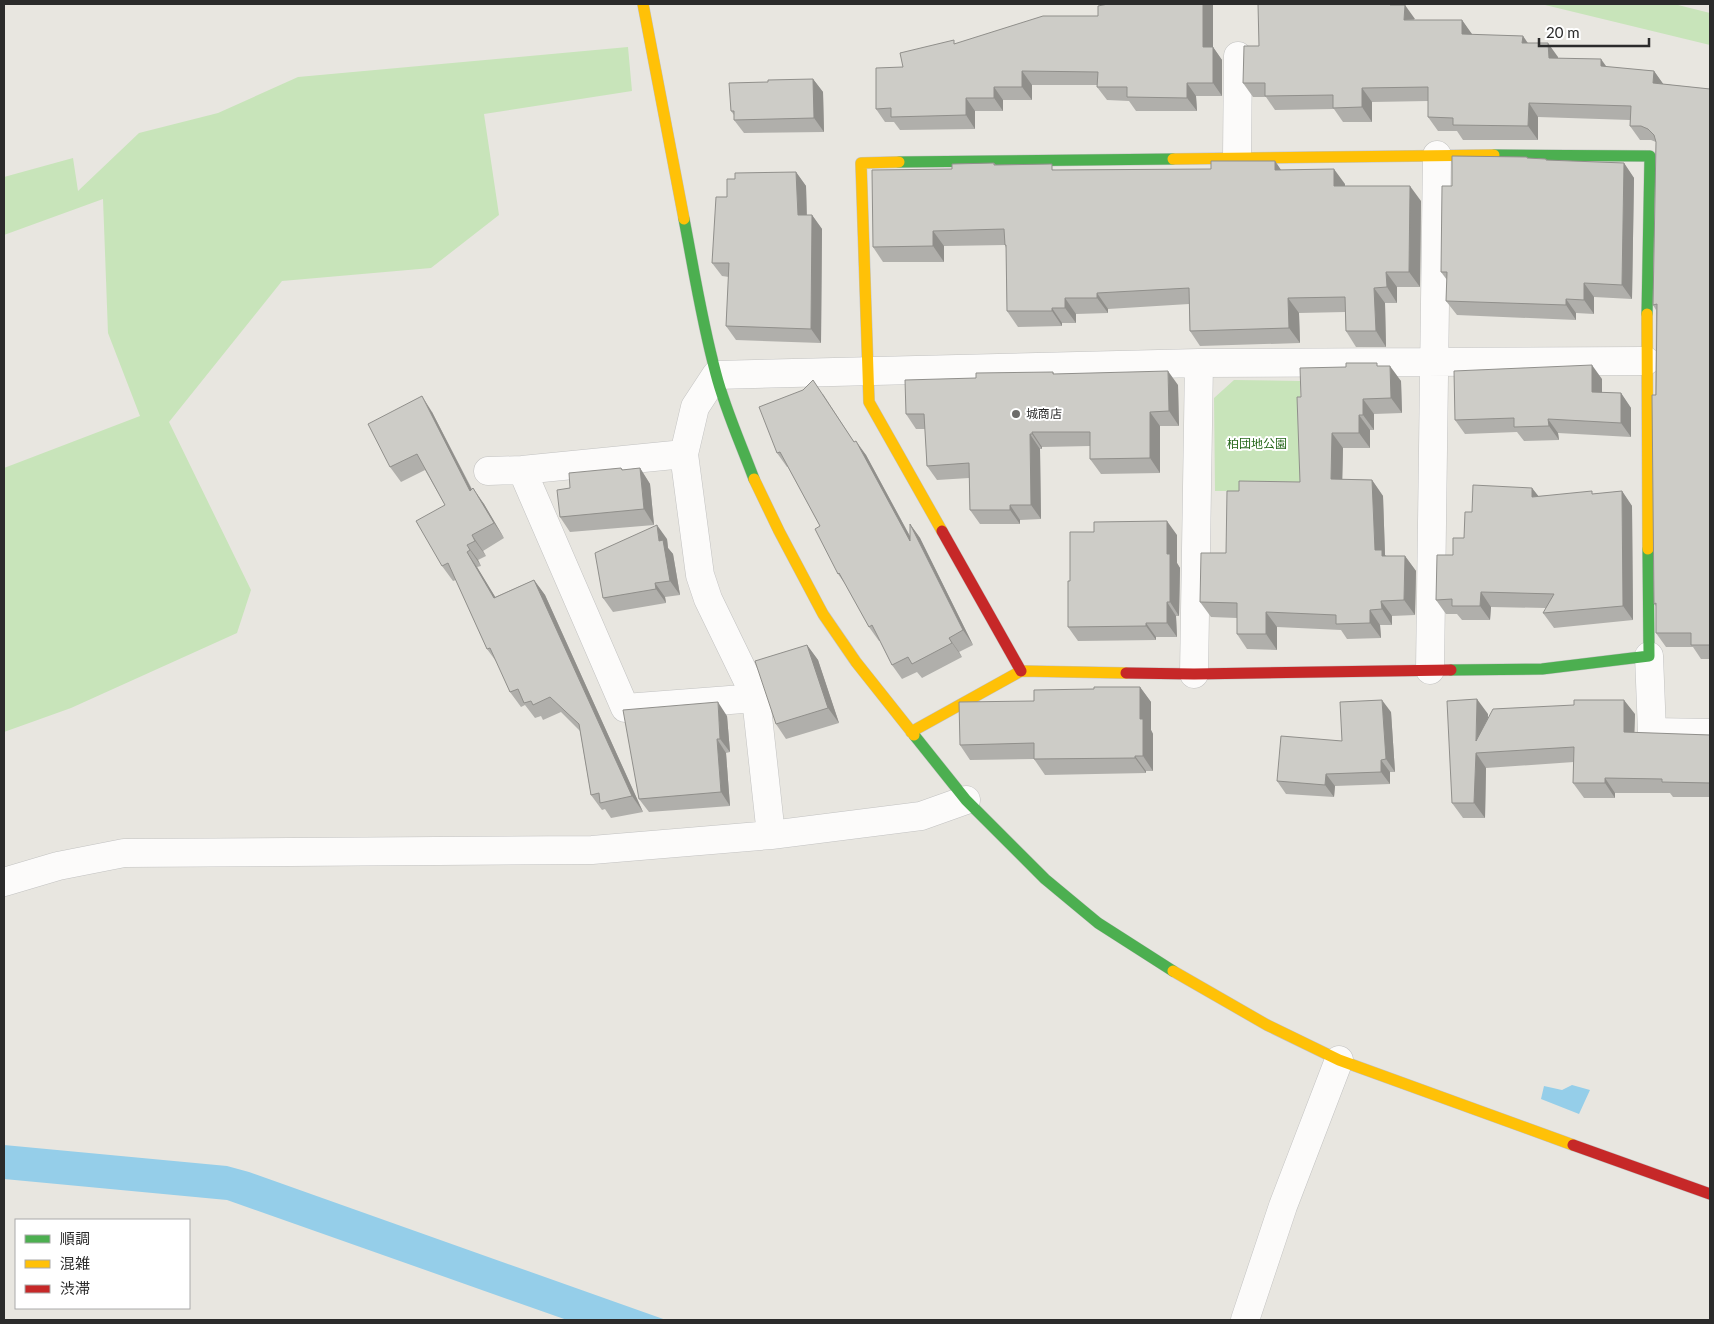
<svg xmlns="http://www.w3.org/2000/svg" width="1714" height="1324" font-family="Lato,'Noto Sans JP',sans-serif">
  <style>
    .green { fill: #c8e4ba }
    .water { fill: #95cee9 }
    .lines { fill: none; stroke-linecap: round; stroke-linejoin: round }
    .street-casing { stroke: #c2c2c1; stroke-width: 29 }
    .fast-casing { stroke: #c2c2c1; stroke-width: 12 }
    .slow-casing { stroke: #c2c2c1; stroke-width: 12 }
    .jam-casing { stroke: #c2c2c1; stroke-width: 12 }
    .street { stroke: #fcfbfa; stroke-width: 28 }
    .fast { stroke: #4caf50; stroke-width: 11 }
    .slow { stroke: #ffc107; stroke-width: 11 }
    .jam { stroke: #c62828; stroke-width: 11 }
    .wall { fill: #b0afab }
    .shaded-wall { fill: #908f8b }
    .building { fill: #cdccc7; stroke: #908f8b }
    .poi-dot { fill: #6d6c6a; stroke: #fff; stroke-width: 2 }
    .labels { text-anchor: middle; stroke-width: 4; stroke-linejoin: round; paint-order: stroke }
    .poi-label { font-size: 12px; fill: #2b2b2b; stroke: #fff; text-anchor: start }
    .park-label { font-size: 12px; fill: #26671b; stroke: #fff }
  </style>
  <rect width="100%" height="100%" fill="#e8e6e0"/>
  <!-- green -->
  <path class="green" d="M 1541,4 L 1674,4 L 1710,13 L 1710,45 Z
    M 628,47 L 632,91 L 484,114 L 499,215 L 431,268 L 282,281 L 169,422 L 251,590 L 237,633 L 71,708 L 4,732 L 4,468 L 140,416 L 108,333 L 103,199 L 4,235 L 4,177 L 73,158 L 78,191 L 139,133 L 218,113 L 298,77 Z
    M 1234,380 L 1300,381 L 1301,491 L 1215,491 L 1214,398 Z"/>
  <!-- water -->
  <path class="water" d="M 1572,1085 L 1590,1090 L 1579,1114 L 1541,1099 L 1544,1086 L 1562,1090 Z
    M 4,1145 L 227,1166 L 249,1172 L 666,1320 L 567,1320 L 227,1200 L 4,1179 Z"/>
  <g class="lines">
    <!-- street casing -->
    <g class="street-casing">
      <path id="street" d="M 1237,157 L 1238,56
        M 522,470 L 625,708 L 756,698
        M 488,471 L 522,470 L 684,454
        M 1649,656 L 1652,732 L 1710,733
        M 1430,670 L 1437,155
        M 1194,674 L 1199,363
        M 771,835 L 756,698 L 708,599 L 700,575 L 684,454 L 695,407 L 716,375 L 1199,363 L 1646,361
        M 4,882 L 58,866 L 124,853 L 592,850 L 771,835 L 921,816 L 966,800
        M 1245,1320 L 1283,1206 L 1339,1060"/>
    </g>
    <!-- fast casing -->
    <g class="fast-casing">
      <path id="fast" d="M 1494,155 L 1650,156 L 1647,314
        M 899,162 L 1173,159
        M 684,219 C 694,271 702,323 716,374 C 725,409 741,444 754,479
        M 1451,670 L 1542,669 L 1649,656 L 1648,549
        M 914,735 L 966,800 L 1045,879 L 1098,923 L 1173,971"/>
    </g>
    <!-- slow casing -->
    <g class="slow-casing">
      <path id="slow" d="M 643,4 L 684,219
        M 1173,159 L 1494,155
        M 899,162 L 861,163 L 869,402 L 942,531
        M 1647,314 L 1648,549
        M 754,479 L 779,531 L 823,614 L 856,662 L 914,735
        M 911,732 L 1021,671 L 1126,673
        M 1173,971 L 1267,1025 L 1339,1060 L 1573,1145"/>
    </g>
    <!-- jam casing -->
    <g class="jam-casing">
      <path id="jam" d="M 942,531 L 1021,671
        M 1126,673 L 1194,674 L 1451,670
        M 1573,1145 L 1710,1194"/>
    </g>
    <!-- street -->
    <use href="#street" class="street"/>
    <!-- fast -->
    <use href="#fast" class="fast"/>
    <!-- slow -->
    <use href="#slow" class="slow"/>
    <!-- jam -->
    <use href="#jam" class="jam"/>
  </g>
  <!-- wall -->
  <path class="wall" d="M 1392,5 L 1415,20 L 1462,20 L 1472,35 L 1523,36 L 1528,43 L 1558,57 L 1558,58 L 1606,67 L 1654,71 L 1663,84 L 1710,89 L 1710,659 L 1701,659 L 1693,647 L 1666,647 L 1656,633 L 1656,606 L 1654,604 L 1656,310 L 1653,305 L 1656,142 L 1651,140 L 1640,140 L 1630,126 L 1630,120 L 1538,117 L 1538,140 L 1463,140 L 1457,131 L 1438,131 L 1428,117 L 1428,101 L 1372,102 L 1372,122 L 1343,122 L 1334,109 L 1275,110 L 1266,97 L 1253,97 L 1243,83 L 1259,46 Z
    M 956,44 L 1213,47 L 1222,60 L 1222,96 L 1196,96 L 1197,111 L 1136,111 L 1129,101 L 1107,100 L 1097,87 L 1097,85 L 1032,85 L 1032,100 L 1003,100 L 1003,111 L 975,111 L 975,129 L 900,130 L 894,122 L 885,122 L 876,109 L 903,67 Z
    M 813,79 L 823,92 L 824,132 L 744,133 L 734,120 L 734,115 L 731,111 L 768,82 Z
    M 1527,157 L 1528,158 L 1546,159 L 1547,160 L 1624,163 L 1634,178 L 1632,299 L 1594,297 L 1594,314 L 1576,313 L 1576,320 L 1457,315 L 1446,301 L 1447,280 L 1441,272 L 1452,186 Z
    M 1275,161 L 1281,170 L 1345,184 L 1345,186 L 1421,201 L 1420,287 L 1397,287 L 1397,303 L 1385,303 L 1386,347 L 1356,347 L 1346,331 L 1345,312 L 1299,313 L 1300,343 L 1200,346 L 1190,331 L 1189,304 L 1108,309 L 1108,313 L 1076,314 L 1076,323 L 1062,323 L 1062,326 L 1018,327 L 1007,311 L 1006,248 L 1005,245 L 944,246 L 944,262 L 883,262 L 873,247 L 952,169 L 994,163 L 996,165 L 1056,170 L 1211,169 Z
    M 796,172 L 806,186 L 807,215 L 812,215 L 822,229 L 821,343 L 736,340 L 726,326 L 729,277 L 722,276 L 712,263 L 727,197 L 735,179 Z
    M 1379,366 L 1401,381 L 1402,413 L 1374,414 L 1374,430 L 1370,430 L 1370,448 L 1343,448 L 1342,479 L 1372,480 L 1383,496 L 1385,555 L 1386,556 L 1405,556 L 1416,571 L 1415,615 L 1392,616 L 1392,625 L 1380,625 L 1381,638 L 1347,639 L 1341,630 L 1277,627 L 1277,650 L 1247,649 L 1237,634 L 1237,618 L 1211,617 L 1200,602 L 1226,553 L 1239,491 L 1300,482 L 1301,397 Z
    M 1053,372 L 1054,374 L 1178,385 L 1179,426 L 1160,426 L 1160,473 L 1101,474 L 1090,459 L 1090,446 L 1042,447 L 1042,449 L 1040,449 L 1041,519 L 1020,520 L 1020,524 L 980,524 L 970,510 L 969,478 L 937,480 L 927,466 L 925,429 L 916,429 L 906,414 L 976,378 Z
    M 1602,379 L 1602,393 L 1621,393 L 1631,408 L 1631,437 L 1558,433 L 1559,440 L 1524,441 L 1517,432 L 1465,434 L 1455,420 Z
    M 823,394 L 854,442 L 866,455 L 910,536 L 910,524 L 920,538 L 973,645 L 959,652 L 962,657 L 922,678 L 917,672 L 902,679 L 892,665 L 880,641 L 879,641 L 869,627 L 848,588 L 838,574 L 820,526 L 788,467 L 787,467 L 777,453 Z
    M 432,412 L 472,489 L 484,504 L 504,538 L 483,551 L 486,556 L 478,560 L 481,566 L 477,567 L 495,597 L 534,580 L 545,595 L 643,812 L 611,818 L 605,809 L 602,810 L 591,795 L 580,731 L 561,712 L 543,720 L 541,716 L 535,718 L 525,705 L 521,707 L 510,692 L 498,664 L 487,649 L 456,580 L 453,581 L 442,566 L 445,505 L 425,470 L 401,482 L 390,467 Z
    M 621,468 L 623,470 L 640,468 L 650,484 L 654,525 L 570,532 L 560,517 L 570,488 Z
    M 1532,488 L 1538,496 L 1594,494 L 1622,491 L 1632,506 L 1633,620 L 1554,628 L 1543,613 L 1546,608 L 1491,607 L 1490,620 L 1462,620 L 1457,614 L 1446,614 L 1436,600 L 1453,555 L 1464,538 L 1472,512 Z
    M 1177,535 L 1177,563 L 1180,568 L 1179,616 L 1176,616 L 1177,637 L 1156,637 L 1156,640 L 1078,641 L 1068,627 L 1070,581 Z
    M 667,539 L 668,548 L 673,554 L 680,595 L 665,597 L 666,603 L 613,612 L 603,598 Z
    M 807,645 L 818,660 L 839,723 L 786,739 L 776,724 Z
    M 1140,687 L 1151,702 L 1151,730 L 1153,734 L 1153,771 L 1146,771 L 1146,773 L 1045,775 L 1034,759 L 970,760 L 960,745 L 1034,701 L 1094,689 Z
    M 1391,712 L 1395,772 L 1390,772 L 1390,784 L 1335,786 L 1334,797 L 1286,794 L 1277,781 L 1342,741 Z
    M 1488,714 L 1488,719 L 1635,714 L 1634,733 L 1710,735 L 1710,797 L 1673,797 L 1670,793 L 1615,793 L 1615,798 L 1584,798 L 1573,783 L 1574,762 L 1486,768 L 1485,818 L 1463,818 L 1452,803 Z
    M 727,716 L 730,752 L 726,753 L 730,806 L 649,812 L 639,799 Z"/>
  <!-- shaded-wall -->
  <path class="shaded-wall" d="M 1203,4 L 1213,4 L 1213,60 L 1203,47 Z
    M 1405,5 L 1415,19 L 1404,20 Z
    M 1462,20 L 1472,34 L 1472,48 L 1462,34 Z
    M 1523,36 L 1532,50 L 1522,43 Z
    M 1548,43 L 1558,57 L 1559,72 L 1549,58 Z
    M 1213,47 L 1222,60 L 1222,96 L 1213,83 Z
    M 1601,59 L 1611,73 L 1601,66 Z
    M 1022,71 L 1032,85 L 1032,100 L 1022,87 Z
    M 1654,71 L 1664,85 L 1653,83 Z
    M 813,79 L 823,92 L 824,132 L 814,118 Z
    M 1187,83 L 1196,96 L 1197,111 L 1187,98 Z
    M 994,87 L 1003,100 L 1003,111 L 994,98 Z
    M 1362,88 L 1372,102 L 1372,122 L 1362,107 Z
    M 966,98 L 975,111 L 975,129 L 966,115 Z
    M 1529,103 L 1538,117 L 1538,140 L 1528,126 Z
    M 1275,161 L 1285,176 L 1275,170 Z
    M 1624,163 L 1634,178 L 1632,299 L 1622,285 Z
    M 1334,169 L 1345,184 L 1345,202 L 1334,186 Z
    M 796,172 L 806,186 L 807,229 L 798,215 Z
    M 1410,186 L 1421,201 L 1420,287 L 1409,272 Z
    M 812,215 L 822,229 L 821,343 L 811,329 Z
    M 933,231 L 944,246 L 944,262 L 933,246 Z
    M 1386,272 L 1397,287 L 1397,303 L 1387,287 Z
    M 1584,283 L 1594,297 L 1594,314 L 1584,300 Z
    M 1374,288 L 1385,303 L 1386,347 L 1376,331 Z
    M 1097,293 L 1108,309 L 1108,313 L 1097,298 Z
    M 1065,298 L 1076,314 L 1076,323 L 1065,308 Z
    M 1288,298 L 1299,313 L 1300,343 L 1289,328 Z
    M 1566,299 L 1576,313 L 1576,320 L 1566,305 Z
    M 1052,308 L 1062,323 L 1062,326 L 1052,311 Z
    M 1592,365 L 1602,379 L 1602,406 L 1592,392 Z
    M 1390,366 L 1401,381 L 1402,413 L 1391,398 Z
    M 1168,371 L 1178,385 L 1179,426 L 1169,411 Z
    M 1621,393 L 1631,408 L 1631,437 L 1621,423 Z
    M 422,396 L 432,412 L 480,506 L 470,491 Z
    M 1363,399 L 1374,414 L 1374,430 L 1363,415 Z
    M 1150,412 L 1160,426 L 1160,473 L 1150,458 Z
    M 1359,415 L 1370,430 L 1370,448 L 1359,433 Z
    M 1548,419 L 1558,433 L 1559,440 L 1549,426 Z
    M 1032,432 L 1042,447 L 1042,449 L 1032,434 Z
    M 1332,433 L 1343,448 L 1342,494 L 1331,479 Z
    M 1030,434 L 1040,449 L 1041,519 L 1031,505 Z
    M 856,441 L 866,455 L 920,555 L 910,541 Z
    M 640,468 L 650,484 L 654,525 L 644,509 Z
    M 1372,480 L 1383,496 L 1385,555 L 1393,565 L 1375,550 Z
    M 473,488 L 484,504 L 504,538 L 494,523 Z
    M 1532,488 L 1543,502 L 1532,497 Z
    M 1622,491 L 1632,506 L 1633,620 L 1623,606 Z
    M 1010,505 L 1020,520 L 1020,524 L 1010,510 Z
    M 1167,521 L 1177,535 L 1177,563 L 1180,568 L 1179,616 L 1170,602 L 1167,554 Z
    M 910,524 L 920,538 L 973,645 L 963,630 Z
    M 657,525 L 667,539 L 668,548 L 673,554 L 680,595 L 670,581 L 659,541 Z
    M 472,535 L 483,551 L 486,556 L 475,541 Z
    M 467,545 L 478,560 L 481,566 L 470,550 Z
    M 467,552 L 477,567 L 505,613 L 494,598 Z
    M 1405,556 L 1416,571 L 1415,615 L 1404,600 Z
    M 534,580 L 545,595 L 643,812 L 632,796 Z
    M 655,583 L 665,597 L 666,603 L 656,589 Z
    M 1481,592 L 1491,607 L 1490,620 L 1480,606 Z
    M 1381,601 L 1392,616 L 1392,625 L 1382,609 Z
    M 1167,602 L 1176,616 L 1177,637 L 1167,623 Z
    M 1370,610 L 1380,625 L 1381,638 L 1370,623 Z
    M 1266,612 L 1277,627 L 1277,650 L 1266,634 Z
    M 1146,623 L 1156,637 L 1156,640 L 1146,626 Z
    M 949,638 L 959,652 L 962,657 L 952,643 Z
    M 807,645 L 818,660 L 839,723 L 828,708 Z
    M 1140,687 L 1151,702 L 1151,730 L 1153,734 L 1153,771 L 1143,756 L 1140,719 Z
    M 1477,699 L 1488,714 L 1487,752 L 1476,741 Z
    M 1382,700 L 1391,712 L 1395,772 L 1386,759 Z
    M 1624,700 L 1635,714 L 1634,747 L 1624,732 Z
    M 718,702 L 727,716 L 730,752 L 720,739 Z
    M 717,739 L 726,753 L 730,806 L 721,792 Z
    M 1476,753 L 1486,768 L 1485,818 L 1474,803 Z
    M 1135,756 L 1146,771 L 1146,773 L 1135,758 Z
    M 1381,760 L 1390,772 L 1390,784 L 1381,772 Z
    M 1326,774 L 1335,786 L 1334,797 L 1325,785 Z
    M 1605,778 L 1615,793 L 1615,798 L 1605,783 Z"/>
  <!-- building -->
  <path class="building" d="M 1108,4 L 1203,4 L 1203,47 L 1213,47 L 1213,83 L 1187,83 L 1187,98 L 1127,97 L 1127,87 L 1097,87 L 1098,72 L 1022,71 L 1022,87 L 994,87 L 994,98 L 966,98 L 966,115 L 891,117 L 891,108 L 876,109 L 876,68 L 903,67 L 900,53 L 954,40 L 954,44 L 1043,16 L 1098,16 L 1098,6 Z
    M 1258,4 L 1390,4 L 1390,5 L 1405,5 L 1404,20 L 1462,20 L 1462,34 L 1523,36 L 1522,43 L 1548,43 L 1549,58 L 1601,59 L 1601,66 L 1654,71 L 1653,83 L 1710,89 L 1710,645 L 1691,645 L 1691,633 L 1656,633 L 1656,603 L 1654,604 L 1652,395 L 1656,395 L 1657,304 L 1653,305 L 1656,142 L 1654,135 L 1648,129 L 1641,126 L 1630,126 L 1631,106 L 1529,103 L 1528,126 L 1453,125 L 1453,118 L 1428,117 L 1428,87 L 1362,88 L 1362,107 L 1333,108 L 1333,95 L 1265,96 L 1265,83 L 1243,83 L 1244,46 L 1259,46 Z
    M 813,79 L 814,118 L 734,120 L 734,111 L 731,111 L 729,83 L 768,82 L 768,80 Z
    M 1452,156 L 1527,157 L 1527,158 L 1546,159 L 1546,160 L 1624,163 L 1622,285 L 1584,283 L 1584,300 L 1566,299 L 1566,305 L 1446,301 L 1447,272 L 1441,272 L 1442,186 L 1452,186 Z
    M 1211,161 L 1275,161 L 1275,170 L 1334,169 L 1334,186 L 1410,186 L 1409,272 L 1386,272 L 1387,287 L 1374,288 L 1376,331 L 1346,331 L 1345,297 L 1288,298 L 1289,328 L 1190,331 L 1189,288 L 1097,293 L 1097,298 L 1065,298 L 1065,308 L 1052,308 L 1052,311 L 1007,311 L 1006,245 L 1005,245 L 1004,229 L 933,231 L 933,246 L 873,247 L 872,170 L 952,169 L 952,164 L 994,163 L 994,165 L 1052,164 L 1052,170 L 1211,169 Z
    M 796,172 L 798,215 L 812,215 L 811,329 L 726,326 L 729,263 L 712,263 L 716,197 L 727,197 L 727,179 L 735,179 L 735,173 Z
    M 1346,363 L 1377,363 L 1377,366 L 1390,366 L 1391,398 L 1363,399 L 1363,415 L 1359,415 L 1359,433 L 1332,433 L 1331,479 L 1372,480 L 1375,550 L 1382,550 L 1382,556 L 1405,556 L 1404,600 L 1381,601 L 1382,609 L 1370,610 L 1370,623 L 1336,624 L 1336,615 L 1266,612 L 1266,634 L 1237,634 L 1237,603 L 1200,602 L 1201,553 L 1226,553 L 1227,491 L 1239,491 L 1239,481 L 1300,482 L 1297,397 L 1301,397 L 1300,368 L 1346,367 Z
    M 1592,365 L 1592,392 L 1621,393 L 1621,423 L 1548,419 L 1549,426 L 1514,427 L 1514,418 L 1455,420 L 1454,371 Z
    M 1168,371 L 1169,411 L 1150,412 L 1150,458 L 1090,459 L 1090,432 L 1032,432 L 1032,434 L 1030,434 L 1031,505 L 1010,505 L 1010,510 L 970,510 L 969,463 L 927,466 L 924,414 L 906,414 L 905,380 L 976,378 L 976,373 L 1053,372 L 1053,374 Z
    M 813,380 L 854,442 L 856,441 L 910,541 L 910,524 L 963,630 L 949,638 L 952,643 L 912,664 L 908,657 L 892,665 L 872,625 L 869,627 L 839,573 L 838,574 L 815,529 L 820,526 L 780,452 L 777,453 L 759,407 L 803,390 Z
    M 422,396 L 470,491 L 473,488 L 494,523 L 472,535 L 475,541 L 467,545 L 470,550 L 467,552 L 494,598 L 534,580 L 632,796 L 600,803 L 599,793 L 591,795 L 579,724 L 550,697 L 533,705 L 531,701 L 524,703 L 518,689 L 510,692 L 490,648 L 487,649 L 448,563 L 442,566 L 416,521 L 445,505 L 417,454 L 390,467 L 368,424 Z
    M 621,468 L 622,470 L 640,468 L 644,509 L 560,517 L 557,490 L 570,488 L 569,473 Z
    M 1473,485 L 1532,488 L 1532,497 L 1592,491 L 1592,494 L 1622,491 L 1623,606 L 1543,613 L 1554,594 L 1481,592 L 1480,606 L 1452,606 L 1452,599 L 1436,600 L 1437,555 L 1453,555 L 1453,538 L 1464,538 L 1465,512 L 1472,512 Z
    M 1167,521 L 1167,554 L 1170,554 L 1170,602 L 1167,602 L 1167,623 L 1146,623 L 1146,626 L 1068,627 L 1068,581 L 1070,581 L 1070,532 L 1094,532 L 1094,522 Z
    M 657,525 L 659,541 L 663,540 L 670,581 L 655,583 L 656,589 L 603,598 L 595,553 Z
    M 807,645 L 828,708 L 776,724 L 755,661 Z
    M 1094,687 L 1140,687 L 1140,719 L 1143,719 L 1143,756 L 1135,756 L 1135,758 L 1034,759 L 1034,743 L 960,745 L 959,702 L 1034,701 L 1034,690 L 1094,689 Z
    M 1477,699 L 1476,741 L 1493,709 L 1574,705 L 1574,700 L 1624,700 L 1624,732 L 1710,735 L 1710,783 L 1662,782 L 1662,779 L 1605,778 L 1605,783 L 1573,783 L 1574,747 L 1476,753 L 1474,803 L 1452,803 L 1447,701 Z
    M 1382,700 L 1386,759 L 1381,760 L 1381,772 L 1326,774 L 1325,785 L 1277,781 L 1281,736 L 1342,741 L 1340,702 Z
    M 718,702 L 720,739 L 717,739 L 721,792 L 639,799 L 623,710 Z"/>
  <!-- markers -->
  <circle class="poi-dot" cx="1016" cy="414" r="5"/>
  <g class="labels">
    <!-- poi labels -->
    <g class="poi-label">
      <text x="1026" y="418">城商店</text>
    </g>
    <!-- park labels -->
    <g class="park-label">
      <text x="1257" y="448">柏団地公園</text>
    </g>
  </g>
  <!-- border -->
  <rect width="1714" height="1324" fill="none" stroke="#2b2b2b" stroke-width="10"/>
  <!-- legend -->
  <rect x="15" y="1219" width="175" height="90" fill="#ffffff" stroke="#aaaaaa"/>
  <rect x="25" y="1235" width="25" height="8" fill="#4caf50" stroke="#aaaaaa"/>
  <text x="60" y="1244" font-size="15" fill="#2b2b2b">順調</text>
  <rect x="25" y="1260" width="25" height="8" fill="#ffc107" stroke="#aaaaaa"/>
  <text x="60" y="1269" font-size="15" fill="#2b2b2b">混雑</text>
  <rect x="25" y="1285" width="25" height="8" fill="#c62828" stroke="#aaaaaa"/>
  <text x="60" y="1294" font-size="15" fill="#2b2b2b">渋滞</text>
  <!-- scale -->
  <path d="M1539 38v8h110v-8" fill="none" stroke="#2b2b2b" stroke-width="2.5"/>
  <text x="1546" y="38" font-size="15" fill="#2b2b2b" stroke="#ffffff" stroke-width="4" paint-order="stroke">20 m</text>
</svg>
